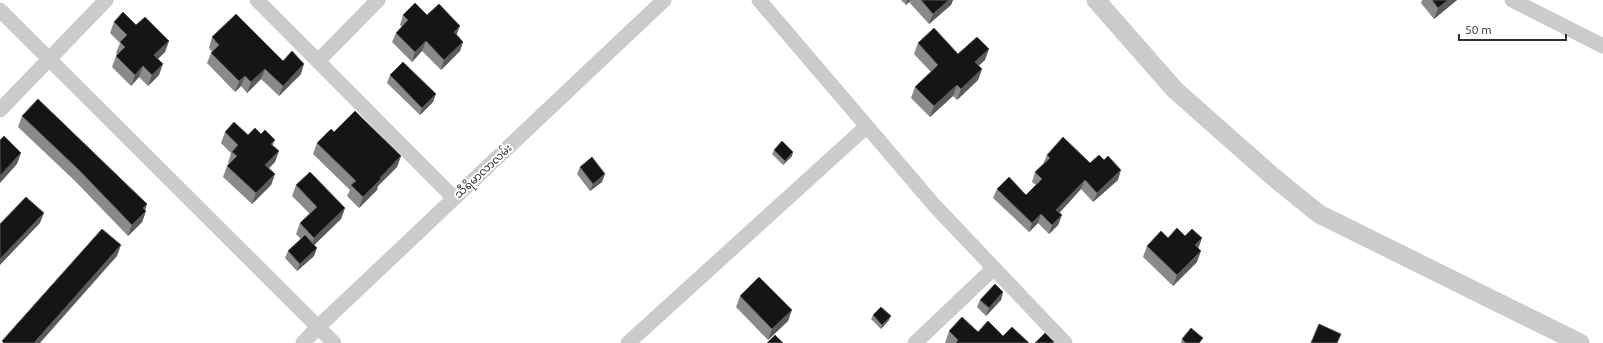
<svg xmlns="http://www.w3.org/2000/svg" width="1603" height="343" font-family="Ubuntu,'Noto Sans Myanmar',sans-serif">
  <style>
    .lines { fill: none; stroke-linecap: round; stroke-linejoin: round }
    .minor { stroke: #cbcbcb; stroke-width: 15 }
    .tertiary { stroke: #cbcbcb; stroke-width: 19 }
    .wall { fill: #8a8a8a }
    .shaded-wall { fill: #5b5b5b }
    .building { fill: #151515; stroke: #5b5b5b }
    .labels { text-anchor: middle; stroke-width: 4; stroke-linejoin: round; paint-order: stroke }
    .street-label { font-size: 11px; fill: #2e2e2e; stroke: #fff }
  </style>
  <rect width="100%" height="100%" fill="#fff"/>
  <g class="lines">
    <!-- minor -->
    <path class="minor" d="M 257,0 L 454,198
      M 759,0 L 934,205 L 1065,343
      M 1512,0 L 1603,46
      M 0,10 L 334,343
      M 318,61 L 378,0
      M 0,110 L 106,0
      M 303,343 L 318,327 L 664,0
      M 628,343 L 866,127
      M 915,343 L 994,268"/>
    <!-- tertiary -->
    <path class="tertiary" d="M 1096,0 L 1175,90 L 1271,175 L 1319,214 L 1580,343"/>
  </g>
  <!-- wall -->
  <path class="wall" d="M 901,0 L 953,0 L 951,5 L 929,24 L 909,2 L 906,5 Z
    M 1422,0 L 1457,0 L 1434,19 L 1421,3 Z
    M 403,15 L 427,15 L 457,35 L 463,42 L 460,51 L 441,70 L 422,51 L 412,62 L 392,42 L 396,33 L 402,27 L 400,25 Z
    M 114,22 L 169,41 L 165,52 L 158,59 L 159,75 L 148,86 L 139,77 L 131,86 L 112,67 L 116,56 L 117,54 L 116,53 L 120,43 L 110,33 Z
    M 212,37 L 283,61 L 301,74 L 279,96 L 261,79 L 247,93 L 241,86 L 235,92 L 207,63 L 211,53 L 212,52 L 209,48 Z
    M 918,43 L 958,54 L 985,60 L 978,65 L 982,69 L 978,80 L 957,100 L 953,96 L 930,117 L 911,98 L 915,87 L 931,72 L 914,54 Z
    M 390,75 L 433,102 L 420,115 L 387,83 Z
    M 22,116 L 147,204 L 145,210 L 146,211 L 142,222 L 128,236 L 75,181 L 18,127 Z
    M 225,132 L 248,135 L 261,134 L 275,140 L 273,145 L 275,162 L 269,168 L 275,174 L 271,185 L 252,204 L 223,177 L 227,166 L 229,164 L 228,163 L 231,153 L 221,143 Z
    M 334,132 L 401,156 L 397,167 L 378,186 L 377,190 L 359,208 L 347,196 L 350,190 L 313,154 L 317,143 Z
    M 774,150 L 792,156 L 783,165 L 772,154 Z
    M 1047,155 L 1090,163 L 1118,180 L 1093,202 L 1081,189 L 1059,213 L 1062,215 L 1058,225 L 1049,234 L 1038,223 L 1029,232 L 993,198 L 997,189 L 1026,195 L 1036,185 L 1032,182 L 1035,172 L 1043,164 Z
    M 580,167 L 602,182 L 590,191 L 577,174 Z
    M 296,185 L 345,208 L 341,219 L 314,245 L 317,248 L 314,256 L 297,271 L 285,258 L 288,251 L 301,239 L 296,234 L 300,223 L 310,214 L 292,196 Z
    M 1185,236 L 1202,238 L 1198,248 L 1197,262 L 1173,286 L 1143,257 L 1147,246 L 1168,238 Z
    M 1003,292 L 1001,300 L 986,316 L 977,307 L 980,300 Z
    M 740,296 L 788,321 L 768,340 L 736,307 Z
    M 873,315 L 891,316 L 889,320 L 881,329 L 871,319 Z
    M 949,331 L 1003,336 L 1029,343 L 945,343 Z
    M 1182,339 L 1201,343 L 1181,343 Z"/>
  <!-- shaded-wall -->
  <path class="shaded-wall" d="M 907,0 L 910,0 L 909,2 L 906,5 Z
    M 949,0 L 953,0 L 951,5 L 929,24 L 933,14 Z
    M 1448,0 L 1457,0 L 1434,19 L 1438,8 Z
    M 460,26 L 456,36 L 454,32 Z
    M 169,41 L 165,52 L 150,66 L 154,55 Z
    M 426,41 L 422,51 L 412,62 L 415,52 Z
    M 463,42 L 460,51 L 441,70 L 444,60 Z
    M 989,49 L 985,60 L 971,73 L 975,62 Z
    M 163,64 L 159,75 L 148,86 L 152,75 Z
    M 304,64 L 301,74 L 279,96 L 283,86 Z
    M 143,66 L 139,77 L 131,86 L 135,75 Z
    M 265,69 L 261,79 L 247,93 L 251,82 Z
    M 982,69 L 978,80 L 957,100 L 961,89 Z
    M 245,76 L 241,86 L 235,92 L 239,81 Z
    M 957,85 L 953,96 L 930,117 L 934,106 Z
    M 436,94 L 433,102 L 420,115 L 422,108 Z
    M 279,151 L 275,162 L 261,176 L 265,165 Z
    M 793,152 L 792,156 L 783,165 L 785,161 Z
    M 21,153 L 17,164 L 0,183 L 0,176 Z
    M 401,156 L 397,167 L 378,186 L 377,190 L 359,208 L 363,197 L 380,178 Z
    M 1121,170 L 1118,180 L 1093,202 L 1097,193 Z
    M 275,174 L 271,185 L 252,204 L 256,193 Z
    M 605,174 L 602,182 L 590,191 L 593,184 Z
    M 1085,180 L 1081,189 L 1053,220 L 1056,210 Z
    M 147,204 L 144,213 L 146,211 L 142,222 L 128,236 L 132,225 L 143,208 Z
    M 345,208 L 341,219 L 310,249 L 314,238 Z
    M 44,213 L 40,223 L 0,265 L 0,259 Z
    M 1041,214 L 1038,223 L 1029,232 L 1032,223 Z
    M 1062,215 L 1058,225 L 1049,234 L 1052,225 Z
    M 1202,238 L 1198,249 L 1195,245 Z
    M 121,245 L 117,256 L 40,343 L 34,343 Z
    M 317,248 L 314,256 L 297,271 L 300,264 Z
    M 1201,251 L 1197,262 L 1173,286 L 1177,275 Z
    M 1003,292 L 1001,300 L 986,316 L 989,308 Z
    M 792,310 L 788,321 L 768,340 L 772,329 Z
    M 891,316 L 889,320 L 881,329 L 882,325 Z"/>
  <!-- building -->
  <path class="building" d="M 921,0 L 949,0 L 933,14 Z
    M 1432,0 L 1448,0 L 1438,8 Z
    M 415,3 L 427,15 L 439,4 L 460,26 L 454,32 L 463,42 L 444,60 L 426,41 L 415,52 L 396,33 L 408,20 L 403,15 Z
    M 123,12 L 136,25 L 145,17 L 169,41 L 154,55 L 163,64 L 152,75 L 143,66 L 135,75 L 116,56 L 125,47 L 120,42 L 127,35 L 114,22 Z
    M 236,14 L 283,61 L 292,51 L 304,64 L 283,86 L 265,69 L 251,82 L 245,76 L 239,81 L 211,53 L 219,45 L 212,37 Z
    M 934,28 L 958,54 L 977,37 L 989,49 L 975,62 L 982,69 L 961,89 L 957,85 L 934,106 L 915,87 L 938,65 L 918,43 Z
    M 403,62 L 436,94 L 422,108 L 390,75 Z
    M 38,99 L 147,204 L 143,208 L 146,211 L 132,225 L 79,170 L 22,116 Z
    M 355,111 L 401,156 L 380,178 L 381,179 L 363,197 L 351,185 L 356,181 L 317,143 L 331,129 L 334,132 Z
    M 234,122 L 248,135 L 255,128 L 261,134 L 265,130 L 275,140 L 271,144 L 279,151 L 265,165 L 275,174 L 256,193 L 227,166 L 237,156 L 232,152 L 238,145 L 225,132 Z
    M 4,136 L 21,153 L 0,176 L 0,140 Z
    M 1063,137 L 1090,163 L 1099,155 L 1104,160 L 1108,156 L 1121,170 L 1097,193 L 1085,180 L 1056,210 L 1062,215 L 1052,225 L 1041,214 L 1032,223 L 997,189 L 1009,177 L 1026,195 L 1042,179 L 1035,172 L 1050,158 L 1047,155 Z
    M 782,141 L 793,152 L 785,161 L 774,150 Z
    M 592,157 L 605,174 L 593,184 L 580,167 Z
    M 310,172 L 345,208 L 314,238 L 300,223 L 317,207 L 296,185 Z
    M 26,197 L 44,213 L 0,259 L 0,224 Z
    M 1177,228 L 1185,236 L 1192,229 L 1202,238 L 1195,245 L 1201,251 L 1177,275 L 1147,246 L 1161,231 L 1168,238 Z
    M 102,229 L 121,245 L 34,343 L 4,343 L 2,341 Z
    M 305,235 L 317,248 L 300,264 L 288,251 Z
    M 759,277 L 792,310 L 772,329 L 740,296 Z
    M 995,284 L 1003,292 L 989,308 L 980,300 Z
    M 881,307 L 891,316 L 882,325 L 873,315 Z
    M 962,317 L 978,332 L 988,321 L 1003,336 L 1012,327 L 1029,343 L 956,343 L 958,340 L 949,331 Z
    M 1319,324 L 1341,334 L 1337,343 L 1311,343 Z
    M 1191,328 L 1203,338 L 1199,343 L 1186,343 L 1182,339 Z
    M 1045,333 L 1054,342 L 1052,343 L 1035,343 Z
    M 775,335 L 783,343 L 767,343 Z"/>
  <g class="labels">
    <!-- street labels -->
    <g class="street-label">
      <text transform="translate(483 171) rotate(-43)" y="4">သီရိမာလာလမ်း</text>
    </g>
  </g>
  <!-- scale -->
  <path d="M1459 34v6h107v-6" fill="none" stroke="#2e2e2e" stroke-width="2"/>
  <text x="1465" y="34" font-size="12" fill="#2e2e2e" stroke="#ffffff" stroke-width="3" paint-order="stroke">50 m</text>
</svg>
